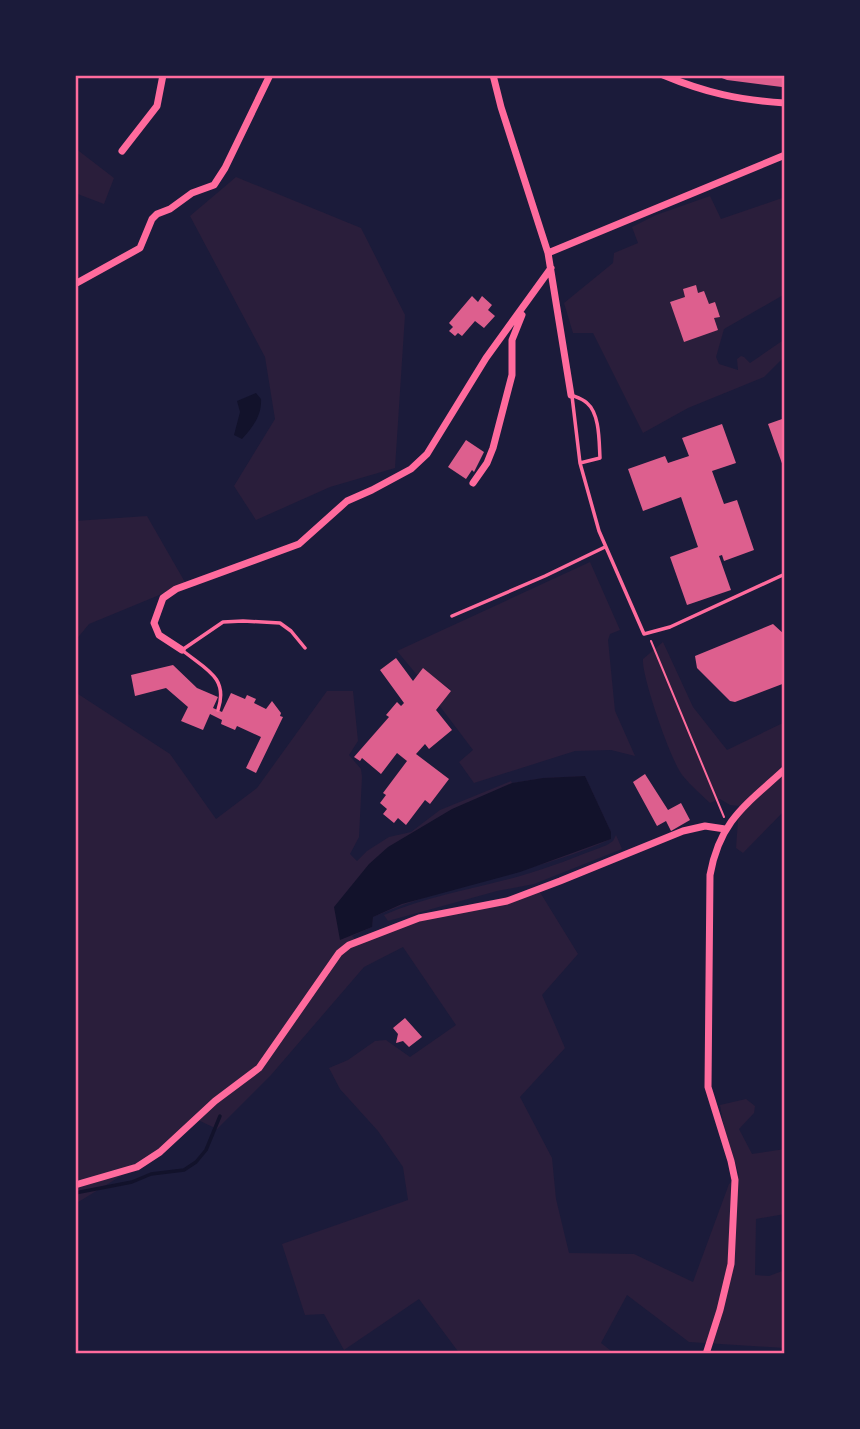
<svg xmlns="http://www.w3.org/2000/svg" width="860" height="1429" font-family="Barlow,sans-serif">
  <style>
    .green { fill: #2a1e3b }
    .water { fill: #12122b }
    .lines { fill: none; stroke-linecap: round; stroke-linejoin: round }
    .stream { stroke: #12122b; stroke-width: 3.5 }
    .building { fill: #dd5f8e }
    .path { stroke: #ff6b9d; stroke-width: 2 }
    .service { stroke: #ff6b9d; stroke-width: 3.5 }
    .minor { stroke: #ff6b9d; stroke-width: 7 }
    .neatline { fill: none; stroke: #ff6b9d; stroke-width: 2.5 }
  </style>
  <rect width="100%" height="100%" fill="#1b1b3a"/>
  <!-- green -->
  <path class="green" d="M 75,148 L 114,178 L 104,204 L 75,193 Z
    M 236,177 L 361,228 L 405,315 L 395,468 L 330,487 L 256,520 L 234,486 L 275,419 L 265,357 L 190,216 Z
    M 710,196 L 721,219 L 785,197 L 785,294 L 724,329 L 716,357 L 719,364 L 738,370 L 737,359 L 741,356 L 744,357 L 750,363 L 785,339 L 785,356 L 764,377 L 688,408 L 643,433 L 593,333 L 573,333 L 564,303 L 613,263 L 614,253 L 638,243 L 632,227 L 656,215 Z
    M 147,516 L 186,584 L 89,624 L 75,641 L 75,521 Z
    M 590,562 L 620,630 L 610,634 L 608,640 L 615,711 L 635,756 L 611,750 L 575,751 L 474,783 L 459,762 L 473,750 L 439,705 L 451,690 L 423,669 L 417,675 L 397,651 Z
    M 663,642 L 693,707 L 727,750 L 785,722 L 785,810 L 743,853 L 736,848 L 739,806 L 730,805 L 720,799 L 710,803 C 701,794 691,786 683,776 C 672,764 641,675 643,659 Z
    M 327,691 L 353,691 L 358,741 L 349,755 L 361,769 L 362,777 L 359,837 L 350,854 L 357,861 L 367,851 L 389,837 L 411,832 L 440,810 L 511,781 L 512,783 L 543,778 L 585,776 L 611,832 L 611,839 C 534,874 449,883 373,917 L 372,927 L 352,936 L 357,941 L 419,918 L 503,902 L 538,889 L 578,954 L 542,995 L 565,1048 L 520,1097 L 552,1158 L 556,1199 L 569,1253 L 634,1254 L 693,1282 L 729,1184 L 739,1175 L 724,1128 L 720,1105 L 746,1099 L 755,1106 L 754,1113 L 739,1129 L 752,1154 L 785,1149 L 785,1214 L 756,1219 L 755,1275 L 769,1276 L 785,1270 L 785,1348 L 689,1342 L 627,1295 L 601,1343 L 615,1354 L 460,1354 L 419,1299 L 344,1350 L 324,1314 L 305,1315 L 282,1244 L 408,1200 L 403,1167 L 378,1131 L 340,1089 L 329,1068 L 348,1060 L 375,1041 L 386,1040 L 410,1057 L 456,1025 L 403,947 L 364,967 L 271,1075 L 217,1129 L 198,1120 L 160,1152 L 75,1204 L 75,692 L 170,754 L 216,819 L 257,788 Z
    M 616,835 L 622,849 L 534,884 L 497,891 L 388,921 L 384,915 C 427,896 474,889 520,876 C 549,868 578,856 607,845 L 613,841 Z"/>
  <!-- water -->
  <path class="water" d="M 256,393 L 261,399 C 262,415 253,427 242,439 L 234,435 L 240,412 L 237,401 Z
    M 585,776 L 611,832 L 611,839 L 520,872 L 402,904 L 373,917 L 372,927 L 340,940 L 334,907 L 369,864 L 388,847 L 452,809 L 512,783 L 543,778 Z"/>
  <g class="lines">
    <!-- stream -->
    <path class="stream" d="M 75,1193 L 132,1182 L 151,1174 L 184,1170 L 196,1162 L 206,1150 L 220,1116"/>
  </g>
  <!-- building -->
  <path class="building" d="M 714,75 L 785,75 L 785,81 L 782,87 L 727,80 Z
    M 696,285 L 698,293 L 704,291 L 709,304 L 715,302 L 720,317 L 714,318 L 718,330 L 684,342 L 670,302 L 685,297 L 683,289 Z
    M 472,296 L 478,302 L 482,296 L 492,305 L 488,310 L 495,316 L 484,328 L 475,321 L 462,336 L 458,333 L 455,336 L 449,331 L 453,327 L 449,323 Z
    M 785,418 L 785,469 L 784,469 L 768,424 Z
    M 722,424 L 736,463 L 712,471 L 724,504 L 737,500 L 754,550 L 724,561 L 722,555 L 719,556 L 731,590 L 687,605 L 670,557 L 698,547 L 681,497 L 643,511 L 628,469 L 665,456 L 668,463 L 689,456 L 682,438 Z
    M 466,440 L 484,452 L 474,472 L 472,470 L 466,479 L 448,467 Z
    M 773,624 L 785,635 L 785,683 L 735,702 L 730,701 L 697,668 L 695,656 Z
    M 396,658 L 413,681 L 423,668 L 451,691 L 436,710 L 452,730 L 429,749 L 425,744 L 416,754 L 449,779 L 430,804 L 425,800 L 406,825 L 398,818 L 394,823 L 383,814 L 387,809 L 380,803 L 386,795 L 383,793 L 407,761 L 397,753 L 381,774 L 362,758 L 360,761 L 354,757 L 389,717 L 386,715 L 397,702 L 401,706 L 404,703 L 380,670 Z
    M 173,665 L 197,688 L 218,697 L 213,708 L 222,712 L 231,693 L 245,699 L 247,695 L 256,699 L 254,703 L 266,709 L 272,701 L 281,713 L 280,716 L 283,717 L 256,773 L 246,768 L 261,737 L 237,726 L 235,730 L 221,724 L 222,720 L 210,714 L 203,730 L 181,721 L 188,707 L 166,688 L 135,696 L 131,675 Z
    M 645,774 L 668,810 L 681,803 L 690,820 L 671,831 L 666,821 L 657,826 L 633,782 Z
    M 405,1018 L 422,1037 L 409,1047 L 403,1041 L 396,1043 L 398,1034 L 393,1028 Z"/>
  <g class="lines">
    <!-- path -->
    <path class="path" d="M 651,641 L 724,817"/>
    <!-- service -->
    <path class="service" d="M 571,395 C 576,397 583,399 587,403 C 600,414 599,442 600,458 L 580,463
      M 572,396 L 580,463 L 599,531 L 644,634 L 670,627 L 785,574
      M 452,616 L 545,576 L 605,547
      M 218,710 C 229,677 205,669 182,650 L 223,622 L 243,621 L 280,623 L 291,631 L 305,648"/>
    <!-- minor -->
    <path class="minor" d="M 493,75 L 501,107 L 548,253 L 571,395
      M 663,75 C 706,93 739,100 785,103
      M 122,151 L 157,106 L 163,75
      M 548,253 L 785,155
      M 75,284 L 140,248 L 152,219 L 157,214 L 170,209 L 192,193 L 214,185 L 225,168 L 270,75
      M 473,483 L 487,463 L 493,448 L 512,375 L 512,340 L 522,315
      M 182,650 L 159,635 L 154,623 L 163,598 L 176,589 L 299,544 L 347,501 L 372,490 L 411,469 L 427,454 L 486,358 L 551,268
      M 75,1185 L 137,1167 L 160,1152 L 215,1101 L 259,1068 L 339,953 L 349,945 L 419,918 L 507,901 L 560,881 L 683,831 L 705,826 L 725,829
      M 706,1354 L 720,1310 L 731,1264 L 735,1180 L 731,1161 L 708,1087 L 710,875 C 720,820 746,805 785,769"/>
  </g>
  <!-- border -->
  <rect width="860" height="1429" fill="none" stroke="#1b1b3a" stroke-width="154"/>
  <rect x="77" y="77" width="706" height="1275" class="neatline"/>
</svg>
